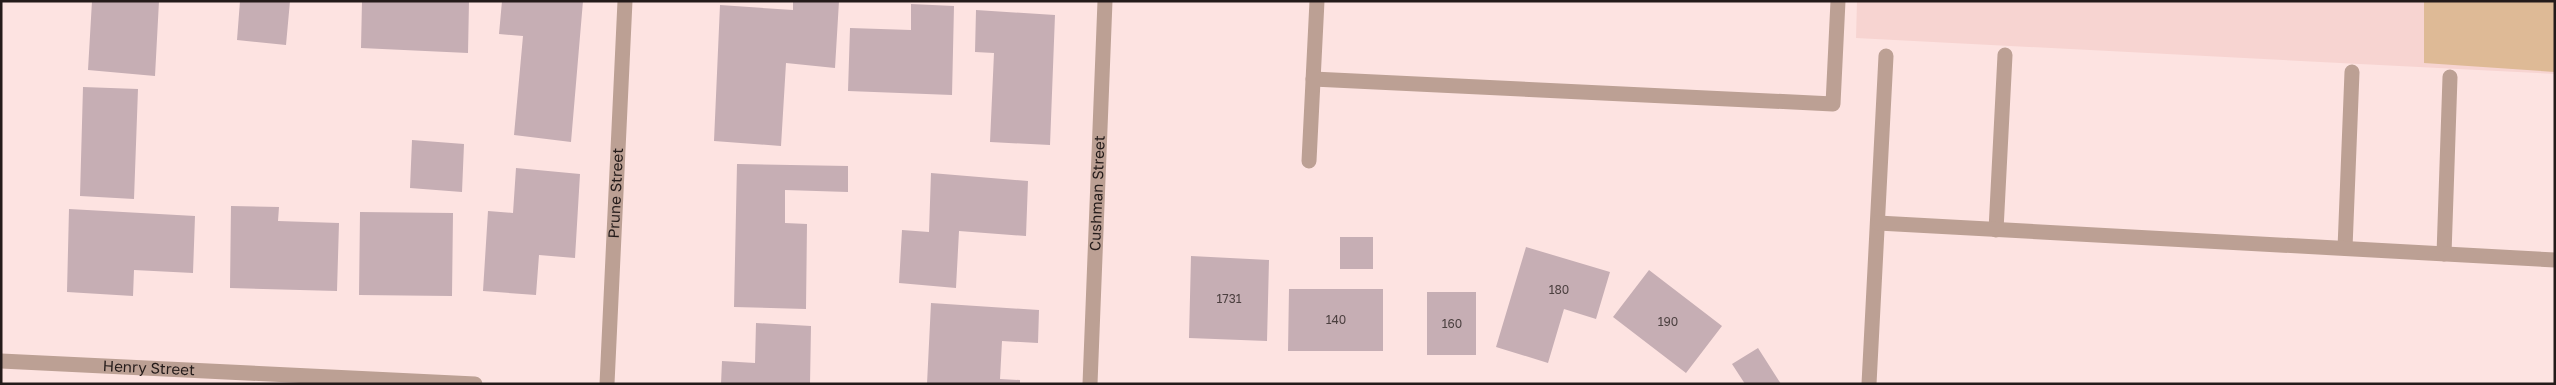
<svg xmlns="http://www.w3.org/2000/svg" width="2556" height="385" font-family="'Golos Text',sans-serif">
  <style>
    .built { fill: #f7d4d1 }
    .green { fill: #deba96 }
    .building { fill: #c6aeb4 }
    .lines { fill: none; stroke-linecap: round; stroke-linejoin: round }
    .service { stroke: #bca094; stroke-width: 15 }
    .minor { stroke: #bca094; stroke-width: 15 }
    .labels { text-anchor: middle; stroke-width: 5; stroke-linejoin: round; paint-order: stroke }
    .number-label { font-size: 12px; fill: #4c4040 }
    .street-label { font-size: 15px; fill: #241b1a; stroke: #fff }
  </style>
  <rect width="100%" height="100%" fill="#fde3e1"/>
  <!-- built -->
  <path class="built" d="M 1857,1 L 2555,1 L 2555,74 L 1856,38 Z"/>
  <!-- green -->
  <path class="green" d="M 2424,1 L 2555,1 L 2555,72 L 2424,63 Z"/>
  <!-- building -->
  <path class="building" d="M 92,1 L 159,1 L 155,76 L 88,70 Z
    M 240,1 L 290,1 L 286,45 L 237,40 Z
    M 362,1 L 469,1 L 468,53 L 361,48 Z
    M 502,1 L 583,1 L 571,142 L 514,135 L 523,36 L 499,34 Z
    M 793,1 L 839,1 L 835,68 L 786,63 L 781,146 L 714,141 L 720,5 L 793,10 Z
    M 911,4 L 954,6 L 952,95 L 848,91 L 850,28 L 911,30 Z
    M 976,10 L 1055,15 L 1050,145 L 990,142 L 994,53 L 975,52 Z
    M 83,87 L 138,89 L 134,199 L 80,196 Z
    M 412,140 L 464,144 L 462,192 L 410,188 Z
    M 737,164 L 848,166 L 848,192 L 785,190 L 785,223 L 807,224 L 806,309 L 734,307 Z
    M 516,168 L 580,174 L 575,258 L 539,255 L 536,295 L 483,291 L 488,211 L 513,213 Z
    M 931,173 L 1028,181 L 1026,236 L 959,231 L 956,288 L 899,283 L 902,230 L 929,232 Z
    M 231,206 L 279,207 L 278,221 L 339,223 L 337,291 L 230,288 Z
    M 69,209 L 195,216 L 193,273 L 134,270 L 133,296 L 67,292 Z
    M 360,212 L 453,213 L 452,296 L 359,295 Z
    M 1340,237 L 1373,237 L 1373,269 L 1340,269 Z
    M 1526,247 L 1610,272 L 1596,319 L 1564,309 L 1548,363 L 1496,347 Z
    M 1191,256 L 1269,260 L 1267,341 L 1189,338 Z
    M 1649,270 L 1722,326 L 1686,373 L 1613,317 Z
    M 1289,289 L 1383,289 L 1383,351 L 1288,351 Z
    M 1427,292 L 1476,292 L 1476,355 L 1427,355 Z
    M 931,303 L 1039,310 L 1038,343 L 1002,341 L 1000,379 L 1020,380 L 1020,384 L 927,384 Z
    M 756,323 L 811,326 L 810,384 L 721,384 L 722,361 L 755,363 Z
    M 1758,348 L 1781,384 L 1745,384 L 1732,364 Z"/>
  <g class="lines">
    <!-- service -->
    <path class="service" d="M 1996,230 L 2005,55
      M 2345,248 L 2352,72
      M 2444,254 L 2450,77
      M 1869,384 L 1886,56"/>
    <!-- minor -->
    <g class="minor">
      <path d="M 1313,79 L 1833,104 L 1838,1"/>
      <path d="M 1309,161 L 1317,1"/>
      <path d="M 1878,223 L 2555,260"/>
      <path id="s1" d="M 1,361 L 475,384"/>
      <path id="s2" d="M 607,384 L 625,1"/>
      <path id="s3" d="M 1090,384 L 1105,1"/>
    </g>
  </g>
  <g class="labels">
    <!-- number labels -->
    <g class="number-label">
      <text x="1559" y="294">180</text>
      <text x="1229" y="303">1731</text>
      <text x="1336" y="324">140</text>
      <text x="1668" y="326">190</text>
      <text x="1452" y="328">160</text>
    </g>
    <!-- street labels -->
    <g class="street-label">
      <text dy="5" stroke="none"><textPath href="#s2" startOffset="191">Prune Street</textPath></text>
      <text dy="5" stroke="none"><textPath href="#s3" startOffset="191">Cushman Street</textPath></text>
      <text dy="5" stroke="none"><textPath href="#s1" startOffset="148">Henry Street</textPath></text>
    </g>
  </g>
  <!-- border -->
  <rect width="2556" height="385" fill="none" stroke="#241b1a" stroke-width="5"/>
</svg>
